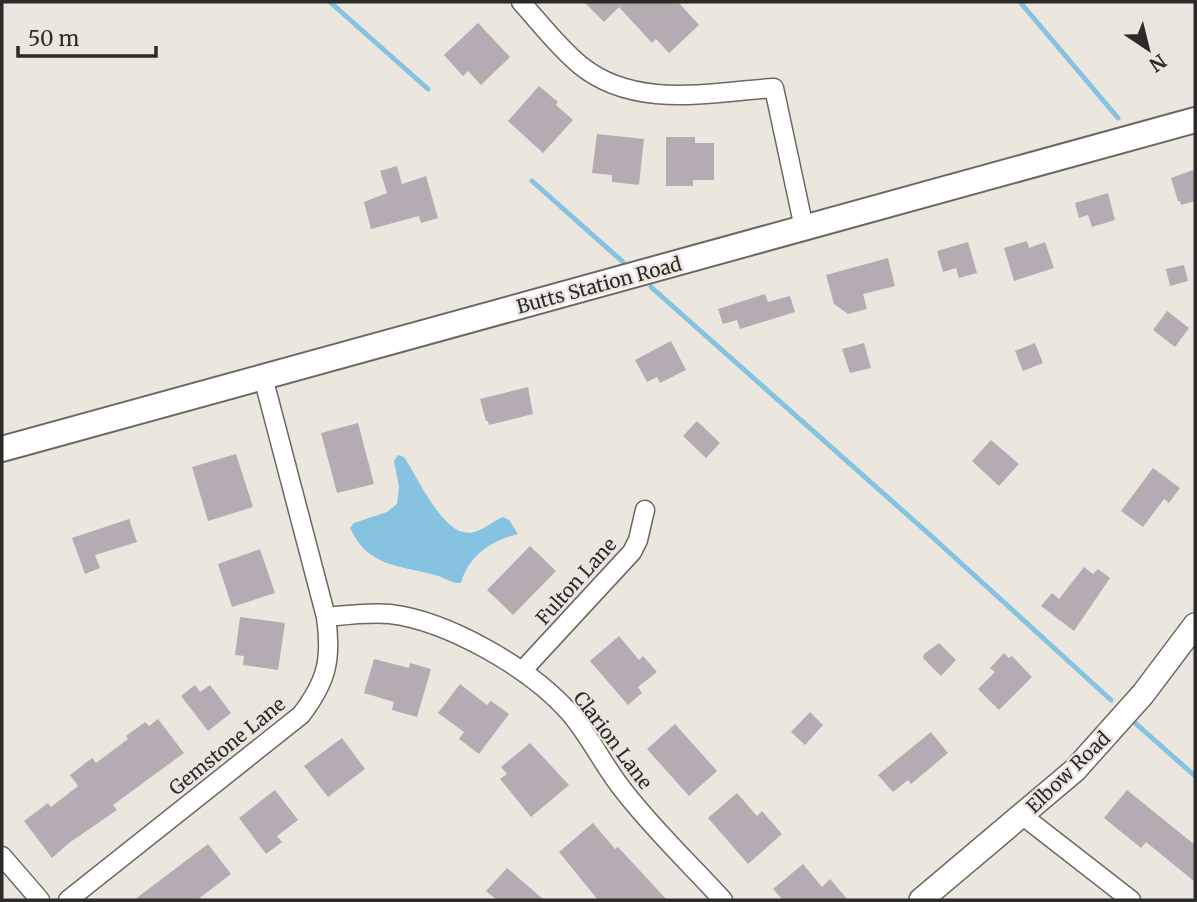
<svg xmlns="http://www.w3.org/2000/svg" width="1197" height="902" font-family="Merriweather,serif">
  <style>
    .water { fill: #86c3e1 }
    .lines { fill: none; stroke-linecap: round; stroke-linejoin: round }
    .stream { stroke: #86c3e1; stroke-width: 5 }
    .building { fill: #b4acb2 }
    .minor-casing { stroke: #6b6961; stroke-width: 21 }
    .tertiary-casing { stroke: #6b6961; stroke-width: 26 }
    .secondary-casing { stroke: #6b6961; stroke-width: 28 }
    .minor { stroke: #fff; stroke-width: 18 }
    .tertiary { stroke: #fff; stroke-width: 23 }
    .secondary { stroke: #fff; stroke-width: 24 }
    .labels { text-anchor: middle; stroke-width: 5; stroke-linejoin: round; paint-order: stroke }
    .street-label { font-size: 19px; fill: #2c2b28; stroke: #ebe7df }
  </style>
  <rect width="100%" height="100%" fill="#ebe7df"/>
  <!-- water -->
  <path class="water" d="M 398,455 L 404,457 C 418,477 445,541 474,532 C 485,529 493,521 503,517 L 509,520 L 518,534 C 491,541 469,555 461,583 C 452,584 444,577 435,575 C 398,565 368,567 350,528 L 354,523 L 387,512 L 397,504 L 399,487 L 394,461 Z"/>
  <g class="lines">
    <!-- stream -->
    <path class="stream" d="M 330,2 L 428,89
      M 1020,2 L 1118,118
      M 532,181 L 623,262
      M 651,287 L 929,534 L 1111,700
      M 1134,722 L 1195,776"/>
  </g>
  <!-- building -->
  <path class="building" d="M 584,2 L 678,2 L 699,25 L 669,53 L 656,39 L 652,43 L 619,7 L 604,22 Z
    M 478,23 L 510,57 L 481,85 L 468,71 L 463,76 L 444,55 Z
    M 539,86 L 558,102 L 556,105 L 573,120 L 543,153 L 508,121 Z
    M 597,134 L 644,139 L 639,185 L 612,182 L 612,175 L 592,173 Z
    M 666,137 L 695,137 L 695,143 L 714,143 L 714,180 L 693,180 L 693,186 L 666,186 Z
    M 397,166 L 402,184 L 426,176 L 438,218 L 421,223 L 419,216 L 371,229 L 364,202 L 387,193 L 380,171 Z
    M 1193,170 L 1195,179 L 1195,201 L 1181,205 L 1180,201 L 1178,201 L 1171,178 Z
    M 1108,193 L 1115,220 L 1092,227 L 1088,215 L 1079,218 L 1075,203 Z
    M 1027,241 L 1029,248 L 1045,242 L 1054,268 L 1014,281 L 1004,248 Z
    M 968,242 L 977,273 L 959,278 L 956,268 L 943,272 L 937,251 Z
    M 888,258 L 895,286 L 863,294 L 867,309 L 848,314 L 834,304 L 826,275 Z
    M 1184,265 L 1188,281 L 1170,286 L 1166,269 Z
    M 765,294 L 768,302 L 790,296 L 795,312 L 740,329 L 737,320 L 723,324 L 718,309 Z
    M 1167,311 L 1189,328 L 1175,347 L 1153,330 Z
    M 671,341 L 686,370 L 660,383 L 657,377 L 647,382 L 635,360 Z
    M 864,343 L 871,368 L 850,373 L 842,349 Z
    M 1035,343 L 1043,363 L 1023,371 L 1015,351 Z
    M 528,387 L 533,414 L 489,425 L 488,421 L 486,421 L 480,399 Z
    M 697,421 L 720,443 L 706,458 L 683,436 Z
    M 358,423 L 374,484 L 337,493 L 321,433 Z
    M 991,440 L 1019,464 L 999,486 L 972,461 Z
    M 236,454 L 253,507 L 208,521 L 192,467 Z
    M 1153,468 L 1180,488 L 1169,503 L 1164,499 L 1143,527 L 1121,511 Z
    M 129,519 L 137,542 L 95,555 L 100,568 L 85,574 L 72,538 Z
    M 530,546 L 556,571 L 513,615 L 487,590 Z
    M 260,549 L 275,593 L 232,607 L 218,564 Z
    M 1084,567 L 1093,574 L 1098,569 L 1110,578 L 1074,631 L 1041,606 L 1052,593 L 1059,599 Z
    M 240,617 L 285,623 L 278,670 L 243,665 L 244,656 L 235,655 Z
    M 619,636 L 639,660 L 643,656 L 657,672 L 638,687 L 642,693 L 628,705 L 590,661 Z
    M 939,643 L 956,660 L 941,676 L 923,658 L 924,654 Z
    M 1004,653 L 1009,658 L 1012,656 L 1032,677 L 999,710 L 978,689 L 995,672 L 990,668 Z
    M 374,659 L 409,668 L 410,663 L 431,669 L 417,717 L 392,710 L 394,702 L 364,693 Z
    M 460,684 L 487,705 L 491,701 L 509,714 L 479,754 L 459,739 L 464,732 L 438,713 Z
    M 195,685 L 200,692 L 210,685 L 231,713 L 208,731 L 181,696 Z
    M 810,712 L 823,725 L 805,745 L 791,732 Z
    M 158,719 L 184,753 L 113,805 L 117,810 L 69,843 L 52,858 L 24,821 L 48,803 L 51,807 L 78,786 L 70,775 L 92,758 L 96,763 L 128,739 L 126,736 L 145,722 L 149,726 Z
    M 675,724 L 717,771 L 689,796 L 647,749 Z
    M 931,732 L 948,753 L 911,784 L 908,780 L 893,792 L 878,775 Z
    M 342,738 L 365,769 L 328,797 L 304,766 Z
    M 530,743 L 569,785 L 531,817 L 500,779 L 507,774 L 501,767 Z
    M 275,790 L 298,820 L 277,836 L 282,842 L 266,854 L 239,818 Z
    M 1127,790 L 1195,845 L 1195,882 L 1146,842 L 1141,848 L 1104,818 Z
    M 737,793 L 757,816 L 762,811 L 782,834 L 748,864 L 708,818 Z
    M 593,823 L 615,849 L 618,847 L 667,900 L 598,900 L 559,852 Z
    M 208,844 L 231,874 L 197,900 L 134,900 Z
    M 803,864 L 822,887 L 830,879 L 848,900 L 783,900 L 773,889 Z
    M 507,868 L 544,900 L 497,900 L 486,891 Z"/>
  <g class="lines">
    <!-- minor casing -->
    <g class="minor-casing">
      <path id="minor" d="M 521,2 C 540,23 558,47 580,65 C 635,110 710,92 774,88 L 804,228
        M 326,617 C 347,615 368,612 390,614 C 448,621 530,668 569,712 C 590,736 603,765 623,790 C 653,829 690,864 723,900
        M 522,671 L 632,552 L 638,540 L 645,510
        M 1023,816 L 1131,900
        M 2,856 L 40,900
        M 68,900 L 301,715 C 327,681 332,659 326,617 L 263,377"/>
    </g>
    <!-- tertiary casing -->
    <g class="tertiary-casing">
      <path id="tertiary" d="M 921,900 L 1075,770 L 1143,694 L 1195,625"/>
    </g>
    <!-- secondary casing -->
    <g class="secondary-casing">
      <path id="secondary" d="M 2,449 L 1195,120"/>
    </g>
    <!-- minor -->
    <use href="#minor" class="minor"/>
    <!-- tertiary -->
    <use href="#tertiary" class="tertiary"/>
    <!-- secondary -->
    <use href="#secondary" class="secondary"/>
  </g>
  <g class="labels">
    <!-- street labels -->
    <g class="street-label">
      <text transform="translate(599 285) rotate(-15)" y="7">Butts Station Road</text>
      <text transform="translate(576 581) rotate(-48)" y="7">Fulton Lane</text>
      <text transform="translate(613 740) rotate(53)" y="7">Clarion Lane</text>
      <text transform="translate(227 746) rotate(-39)" y="7">Gemstone Lane</text>
      <text transform="translate(1068 772) rotate(-44)" y="7">Elbow Road</text>
    </g>
  </g>
  <!-- border -->
  <rect width="1197" height="902" fill="none" stroke="#2c2b28" stroke-width="7"/>
  <!-- north arrow -->
  <g transform="translate(1148 49) rotate(145)" stroke="#ebe7df" stroke-width="5" paint-order="stroke">
  <path d="M0-5L12 26L0 18L-12 26Z" fill="#2c2b28"/>
  <text y="-10" font-size="19" font-weight="bold" text-anchor="middle" fill="#2c2b28">N</text>
  </g>
  <!-- scale -->
  <path d="M18 46v10h138v-10" fill="none" stroke="#2c2b28" stroke-width="3.5"/>
  <text x="28" y="46" font-size="21" fill="#2c2b28" stroke="#ebe7df" stroke-width="5" paint-order="stroke">50 m</text>
</svg>
